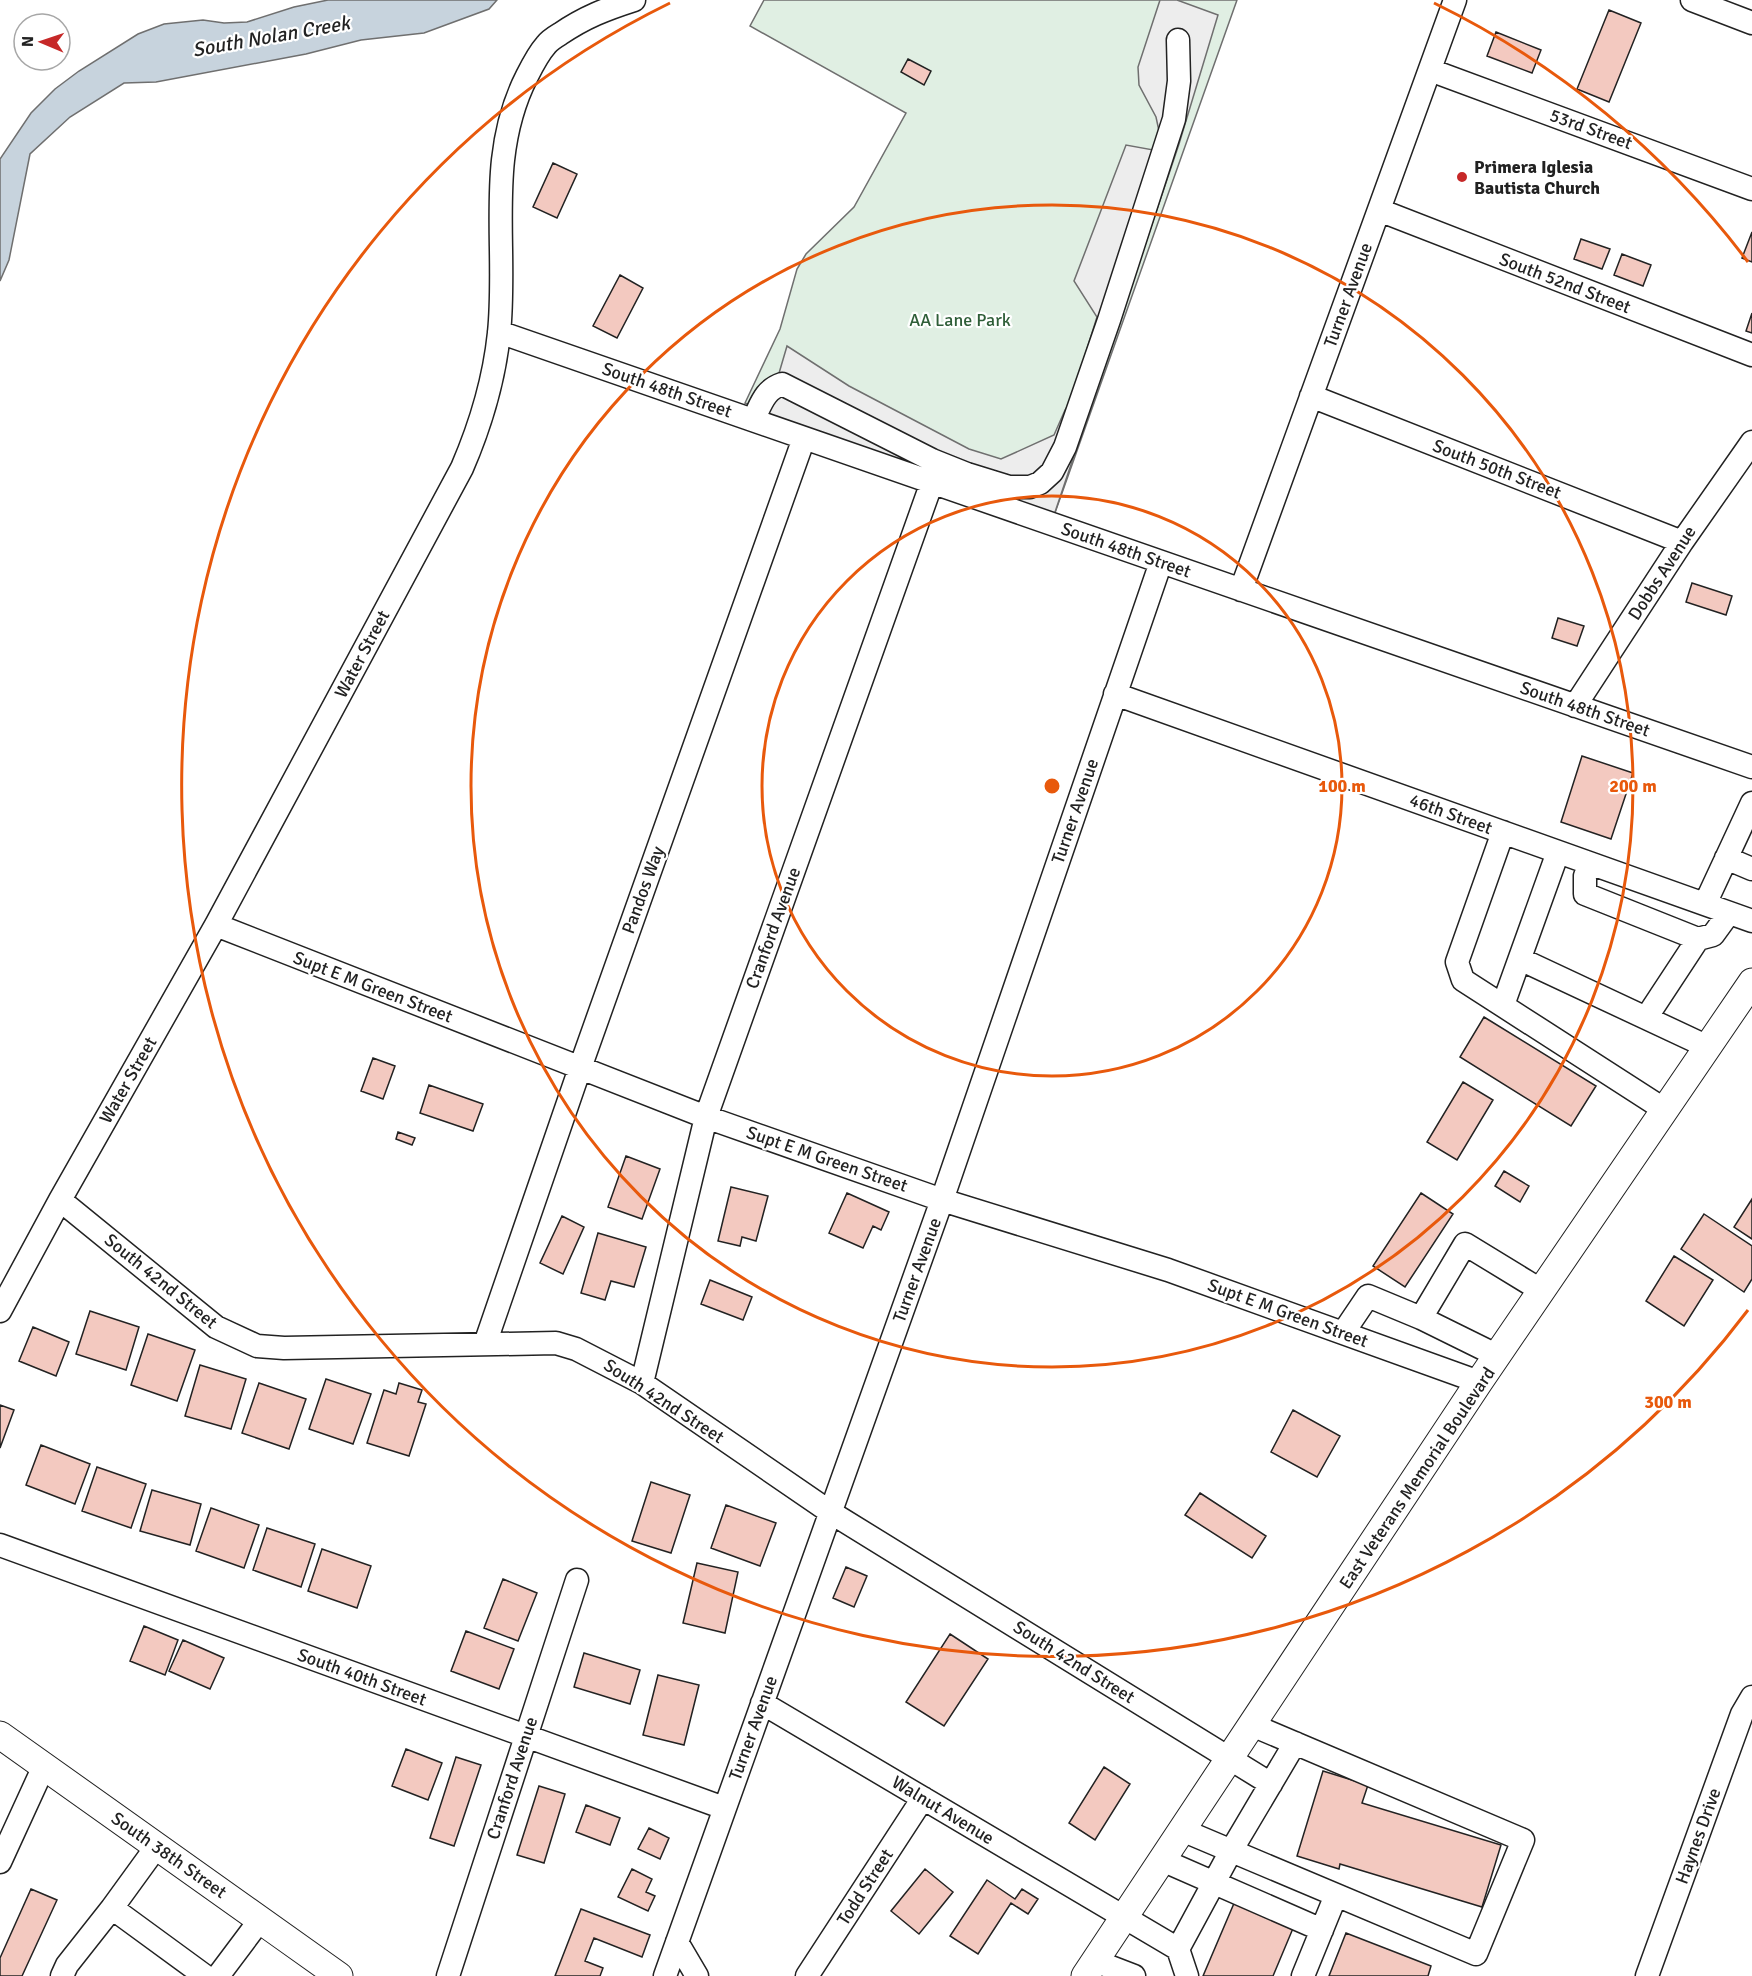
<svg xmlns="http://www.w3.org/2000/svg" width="1752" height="1976" font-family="Signika,sans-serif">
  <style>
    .green { fill: #e0efe3; stroke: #6f6f6f; stroke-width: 1.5 }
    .parking { fill: #ededed; stroke: #6f6f6f; stroke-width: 1.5 }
    .water { fill: #c7d3dd; stroke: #6f6f6f; stroke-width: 1.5 }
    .building { fill: #f3c9c0; stroke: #222; stroke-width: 1.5 }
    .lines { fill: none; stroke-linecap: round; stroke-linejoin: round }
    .minor-casing { stroke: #222; stroke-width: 25 }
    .major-casing { stroke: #222; stroke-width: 29 }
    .minor { stroke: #fff; stroke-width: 22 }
    .major { stroke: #fff; stroke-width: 27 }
    .ring { fill: none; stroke: #e8590c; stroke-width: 3 }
    .poi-dot { fill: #c62828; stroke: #fff; stroke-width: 2 }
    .labels { text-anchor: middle; stroke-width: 4.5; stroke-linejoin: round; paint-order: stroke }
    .street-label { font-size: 18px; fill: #222; stroke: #fff }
    .poi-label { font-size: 18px; font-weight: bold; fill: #222; stroke: #fff; text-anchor: start }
    .park-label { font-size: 18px; fill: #2f5e38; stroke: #fff }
    .water-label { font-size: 20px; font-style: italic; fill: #222; stroke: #fff }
    .centre { fill: #e8590c; stroke: #fff; stroke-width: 3 }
    .ring-label { font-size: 18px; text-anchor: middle; font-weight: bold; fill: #e8590c; stroke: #fff; stroke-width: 4.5; stroke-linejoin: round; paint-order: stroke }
  </style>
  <rect width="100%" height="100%" fill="#fff"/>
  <!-- green -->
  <path class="green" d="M 764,0 L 1237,0 L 1051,524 L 745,403 L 780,329 L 797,269 L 806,254 L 854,207 L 906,113 L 750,26 Z"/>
  <!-- parking -->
  <path class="parking" d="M 1160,0 L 1177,0 L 1218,15 L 1179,144 L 1051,524 L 767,414 L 787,346 L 849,386 L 969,449 L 1001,459 L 1054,435 L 1065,410 L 1070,403 L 1097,317 L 1074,281 L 1126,145 L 1153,150 L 1159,131 L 1156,117 L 1139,85 L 1138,67 Z"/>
  <!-- water -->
  <path class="water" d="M 328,0 L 497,0 L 489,9 L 424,33 L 361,40 L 306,54 L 156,82 L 124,83 L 70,117 L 30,154 L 9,260 L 0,281 L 0,159 L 31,113 L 55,89 L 79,71 L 138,34 L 164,24 L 203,20 L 224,23 L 247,22 L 294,7 Z"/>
  <!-- building -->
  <path class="building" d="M 1609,10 L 1641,23 L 1609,102 L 1577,89 Z
    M 1496,32 L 1541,50 L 1532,73 L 1487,56 Z
    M 908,59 L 931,71 L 924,85 L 901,72 Z
    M 553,163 L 577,174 L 557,218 L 533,207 Z
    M 1752,232 L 1752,262 L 1742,258 Z
    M 1581,239 L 1610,249 L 1602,269 L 1574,259 Z
    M 1622,254 L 1651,265 L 1643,286 L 1614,275 Z
    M 620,275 L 643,288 L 617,338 L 593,326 Z
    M 1752,313 L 1752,333 L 1746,331 Z
    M 1692,583 L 1732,596 L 1726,615 L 1686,602 Z
    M 1558,618 L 1584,626 L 1577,646 L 1552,638 Z
    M 1582,756 L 1633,773 L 1611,839 L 1561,822 Z
    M 1484,1017 L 1596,1086 L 1571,1126 L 1460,1057 Z
    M 373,1058 L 395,1066 L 383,1099 L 361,1091 Z
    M 1463,1082 L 1493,1100 L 1457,1160 L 1427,1142 Z
    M 429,1085 L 483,1104 L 473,1131 L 420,1113 Z
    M 398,1132 L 415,1138 L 412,1145 L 396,1139 Z
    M 626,1156 L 660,1169 L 642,1219 L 608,1207 Z
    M 1504,1171 L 1529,1186 L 1520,1202 L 1495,1186 Z
    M 731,1187 L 768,1196 L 756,1241 L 742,1237 L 740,1246 L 718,1241 Z
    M 847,1193 L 889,1212 L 881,1230 L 873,1226 L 863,1248 L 829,1233 Z
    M 1421,1193 L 1453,1214 L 1405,1287 L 1373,1266 Z
    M 1752,1199 L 1752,1239 L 1734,1227 Z
    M 1704,1214 L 1752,1246 L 1752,1279 L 1744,1292 L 1681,1249 Z
    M 562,1216 L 584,1227 L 563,1274 L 540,1263 Z
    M 598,1233 L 646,1247 L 634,1287 L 611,1281 L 605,1300 L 581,1293 Z
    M 1674,1256 L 1713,1280 L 1684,1326 L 1646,1301 Z
    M 710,1280 L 752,1297 L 743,1320 L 701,1304 Z
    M 90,1311 L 139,1327 L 126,1370 L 76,1354 Z
    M 33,1327 L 69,1342 L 56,1376 L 19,1361 Z
    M 148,1334 L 195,1350 L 177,1401 L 131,1385 Z
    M 200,1365 L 246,1379 L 231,1429 L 185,1416 Z
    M 326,1379 L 371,1394 L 353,1444 L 309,1429 Z
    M 259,1383 L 306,1399 L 289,1449 L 242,1433 Z
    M 399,1383 L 422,1390 L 418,1402 L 426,1404 L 409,1456 L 367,1443 L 384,1390 L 396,1394 Z
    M 0,1405 L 14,1410 L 0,1448 Z
    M 1293,1410 L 1340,1436 L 1317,1477 L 1271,1452 Z
    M 41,1445 L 90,1464 L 75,1504 L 26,1485 Z
    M 97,1467 L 146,1484 L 131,1528 L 82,1511 Z
    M 651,1482 L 690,1495 L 671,1553 L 632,1541 Z
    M 152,1490 L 201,1504 L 190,1545 L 140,1531 Z
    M 1200,1493 L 1266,1536 L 1252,1558 L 1185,1515 Z
    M 726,1505 L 776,1523 L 760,1566 L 711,1548 Z
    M 211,1508 L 259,1525 L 244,1568 L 196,1551 Z
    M 267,1528 L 315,1544 L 301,1587 L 253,1570 Z
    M 322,1549 L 371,1566 L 357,1608 L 308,1591 Z
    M 697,1563 L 738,1572 L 725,1633 L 683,1623 Z
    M 846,1567 L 867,1576 L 854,1607 L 833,1598 Z
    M 503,1579 L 537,1593 L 518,1641 L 484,1628 Z
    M 144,1626 L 178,1640 L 165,1675 L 130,1661 Z
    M 466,1631 L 514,1649 L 499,1689 L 451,1671 Z
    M 950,1634 L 988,1659 L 944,1726 L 906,1702 Z
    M 183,1640 L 224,1658 L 210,1689 L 169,1671 Z
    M 584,1653 L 640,1670 L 630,1704 L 574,1687 Z
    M 658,1675 L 699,1685 L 684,1745 L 643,1735 Z
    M 406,1749 L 442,1763 L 428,1800 L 392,1786 Z
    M 456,1757 L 481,1765 L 454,1846 L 430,1838 Z
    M 1104,1767 L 1130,1784 L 1095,1840 L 1069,1823 Z
    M 1323,1771 L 1368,1785 L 1362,1803 L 1501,1845 L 1482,1907 L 1340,1864 L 1339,1869 L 1297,1856 Z
    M 539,1786 L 565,1794 L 544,1863 L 517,1855 Z
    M 586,1805 L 620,1818 L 610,1845 L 576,1832 Z
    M 649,1828 L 669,1838 L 660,1859 L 638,1849 Z
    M 632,1869 L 652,1879 L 646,1892 L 655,1896 L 648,1911 L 618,1897 Z
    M 925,1869 L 953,1892 L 919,1934 L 891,1911 Z
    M 987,1880 L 1015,1899 L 1022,1889 L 1038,1899 L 1028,1914 L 1011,1903 L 978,1954 L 950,1936 Z
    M 31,1889 L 57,1900 L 22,1976 L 0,1976 L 0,1958 Z
    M 1235,1901 L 1294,1926 L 1273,1976 L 1203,1976 Z
    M 581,1909 L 650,1935 L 642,1957 L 594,1938 L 585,1961 L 603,1968 L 600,1976 L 555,1976 Z
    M 1346,1933 L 1431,1966 L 1428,1976 L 1329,1976 Z"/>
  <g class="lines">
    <!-- minor casing -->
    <g class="minor-casing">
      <path id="minor" d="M 1692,0 L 1752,23
        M 1430,70 L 1752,189
        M 1379,210 L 1752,355
        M 499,332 L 1752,767
        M 1311,396 L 1682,542
        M 753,420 C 761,405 764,390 782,384 L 932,460 L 967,474 L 1009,487 L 1030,487 L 1040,483 L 1052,472 L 1065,447 L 1109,320 L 1174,119 L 1179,81 L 1178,40
        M 1241,590 L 1455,0
        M 1115,694 L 1752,921
        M 1575,706 L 1682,542 L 1752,442
        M 1503,832 L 1457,962 L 1463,980 L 1665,1110
        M 1726,858 L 1752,869
        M 1590,864 L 1585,876 L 1585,894 L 1698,939 L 1713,935 L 1729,913
        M 1705,904 L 1752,803
        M 216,925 L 706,1117 L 942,1200 L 1168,1270 L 1479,1382
        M 1520,959 L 1708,1047
        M 1503,1005 L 1558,852
        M 1646,1018 L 1698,939
        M 60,1200 L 216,1327 L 257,1346 L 284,1348 L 556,1343 L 576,1349 L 642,1383 L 830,1512 L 1271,1784
        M 0,1311 L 60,1200 L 216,925 L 462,468 C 481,424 494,381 499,333 C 508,245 485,158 527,76 C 532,66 538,54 546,45 C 549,41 555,37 560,34 C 585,17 606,9 634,0
        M 1343,1333 L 1368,1296 L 1421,1318
        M 485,1344 L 580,1068 L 804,438
        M 1498,1356 L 1421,1318 L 1465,1244 L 1542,1291
        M 642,1383 L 706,1117 L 932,482
        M 0,1545 L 724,1808
        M 762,1703 L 1178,1949 L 1187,1976
        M 1182,1830 L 1476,1954 L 1523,1840 L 1252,1725
        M 157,1846 L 112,1908 L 205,1976
        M 1162,1860 L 1322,1930
        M 0,1862 L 44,1766
        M 677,1942 L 697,1976
        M 1178,1949 L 1231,1851 L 1295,1743
        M 1095,1961 L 1134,1976
        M 62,1976 L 67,1965 L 112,1908
        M 218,1976 L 260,1920
        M 448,1976 L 577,1580
        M 665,1976 L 942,1200 L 1161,562
        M 807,1976 L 923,1798
        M 1303,1976 L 1336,1895
        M 1647,1976 L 1742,1714 L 1752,1697"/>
    </g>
    <!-- major casing -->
    <g class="major-casing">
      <path id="major" d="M 0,1735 L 339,1976
        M 1085,1976 L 1479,1382 L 1752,982"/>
    </g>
    <!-- minor -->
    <use href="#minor" class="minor"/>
    <!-- major -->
    <use href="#major" class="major"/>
  </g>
  <!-- distance rings -->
  <g class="ring">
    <circle cx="1052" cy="786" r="290"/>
    <circle cx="1052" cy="786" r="581"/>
    <path d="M1748 1310A871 871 0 1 1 670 3M1434 3A871 871 0 0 1 1748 262"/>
  </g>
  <!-- markers -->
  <circle class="poi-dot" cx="1462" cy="177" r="6"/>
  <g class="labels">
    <!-- street labels -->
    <g class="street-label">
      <text transform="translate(1591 129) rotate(20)" y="6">53rd Street</text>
      <text transform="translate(1565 283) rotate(21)" y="6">South 52nd Street</text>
      <text transform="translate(1348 295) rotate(-70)" y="6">Turner Avenue</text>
      <text transform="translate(667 390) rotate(19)" y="6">South 48th Street</text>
      <text transform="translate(1497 469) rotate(21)" y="6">South 50th Street</text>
      <text transform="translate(1126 550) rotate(19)" y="6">South 48th Street</text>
      <text transform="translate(1662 573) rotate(-57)" y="6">Dobbs Avenue</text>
      <text transform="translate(362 654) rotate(-62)" y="6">Water Street</text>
      <text transform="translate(1585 709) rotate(19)" y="6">South 48th Street</text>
      <text transform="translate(1075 811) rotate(-71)" y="6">Turner Avenue</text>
      <text transform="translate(1451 814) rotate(20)" y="6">46th Street</text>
      <text transform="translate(643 890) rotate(-70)" y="6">Pandos Way</text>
      <text transform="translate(773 928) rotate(-70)" y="6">Cranford Avenue</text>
      <text transform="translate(373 987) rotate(21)" y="6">Supt E M Green Street</text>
      <text transform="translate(128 1080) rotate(-60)" y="6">Water Street</text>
      <text transform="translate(827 1159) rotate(19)" y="6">Supt E M Green Street</text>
      <text transform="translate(917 1270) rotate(-70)" y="6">Turner Avenue</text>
      <text transform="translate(161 1281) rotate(39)" y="6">South 42nd Street</text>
      <text transform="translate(1288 1313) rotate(20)" y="6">Supt E M Green Street</text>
      <text transform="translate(664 1401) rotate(33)" y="6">South 42nd Street</text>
      <text transform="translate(1417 1478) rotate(-56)" y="6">East Veterans Memorial Boulevard</text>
      <text transform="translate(1074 1662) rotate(32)" y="6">South 42nd Street</text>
      <text transform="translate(362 1677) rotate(20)" y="6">South 40th Street</text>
      <text transform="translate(753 1728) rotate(-70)" y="6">Turner Avenue</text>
      <text transform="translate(512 1778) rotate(-72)" y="6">Cranford Avenue</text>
      <text transform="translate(943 1810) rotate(31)" y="6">Walnut Avenue</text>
      <text transform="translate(1698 1836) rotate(-70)" y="6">Haynes Drive</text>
      <text transform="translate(169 1855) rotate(35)" y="6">South 38th Street</text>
      <text transform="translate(865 1887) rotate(-57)" y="6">Todd Street</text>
    </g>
    <!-- poi labels -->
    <g class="poi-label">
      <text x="1474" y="173">Primera Iglesia<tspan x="1474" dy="21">Bautista Church</tspan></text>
    </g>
    <!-- park labels -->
    <g class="park-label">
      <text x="960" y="326">AA Lane Park</text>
    </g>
    <!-- water labels -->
    <g class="water-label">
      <text transform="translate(271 36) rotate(-10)" y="7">South Nolan Creek</text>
    </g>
  </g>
  <circle cx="1052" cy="786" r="9" class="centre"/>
  <g class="ring-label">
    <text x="1342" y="792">100 m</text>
    <text x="1633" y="792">200 m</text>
    <text x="1668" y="1408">300 m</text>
  </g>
  <!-- north arrow -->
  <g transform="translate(42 42) rotate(272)"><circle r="28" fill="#ffffff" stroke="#a7a7a7" stroke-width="1.5"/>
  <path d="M0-4.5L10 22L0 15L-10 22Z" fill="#c62828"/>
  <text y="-9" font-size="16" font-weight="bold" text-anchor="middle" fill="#222222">N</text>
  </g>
</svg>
